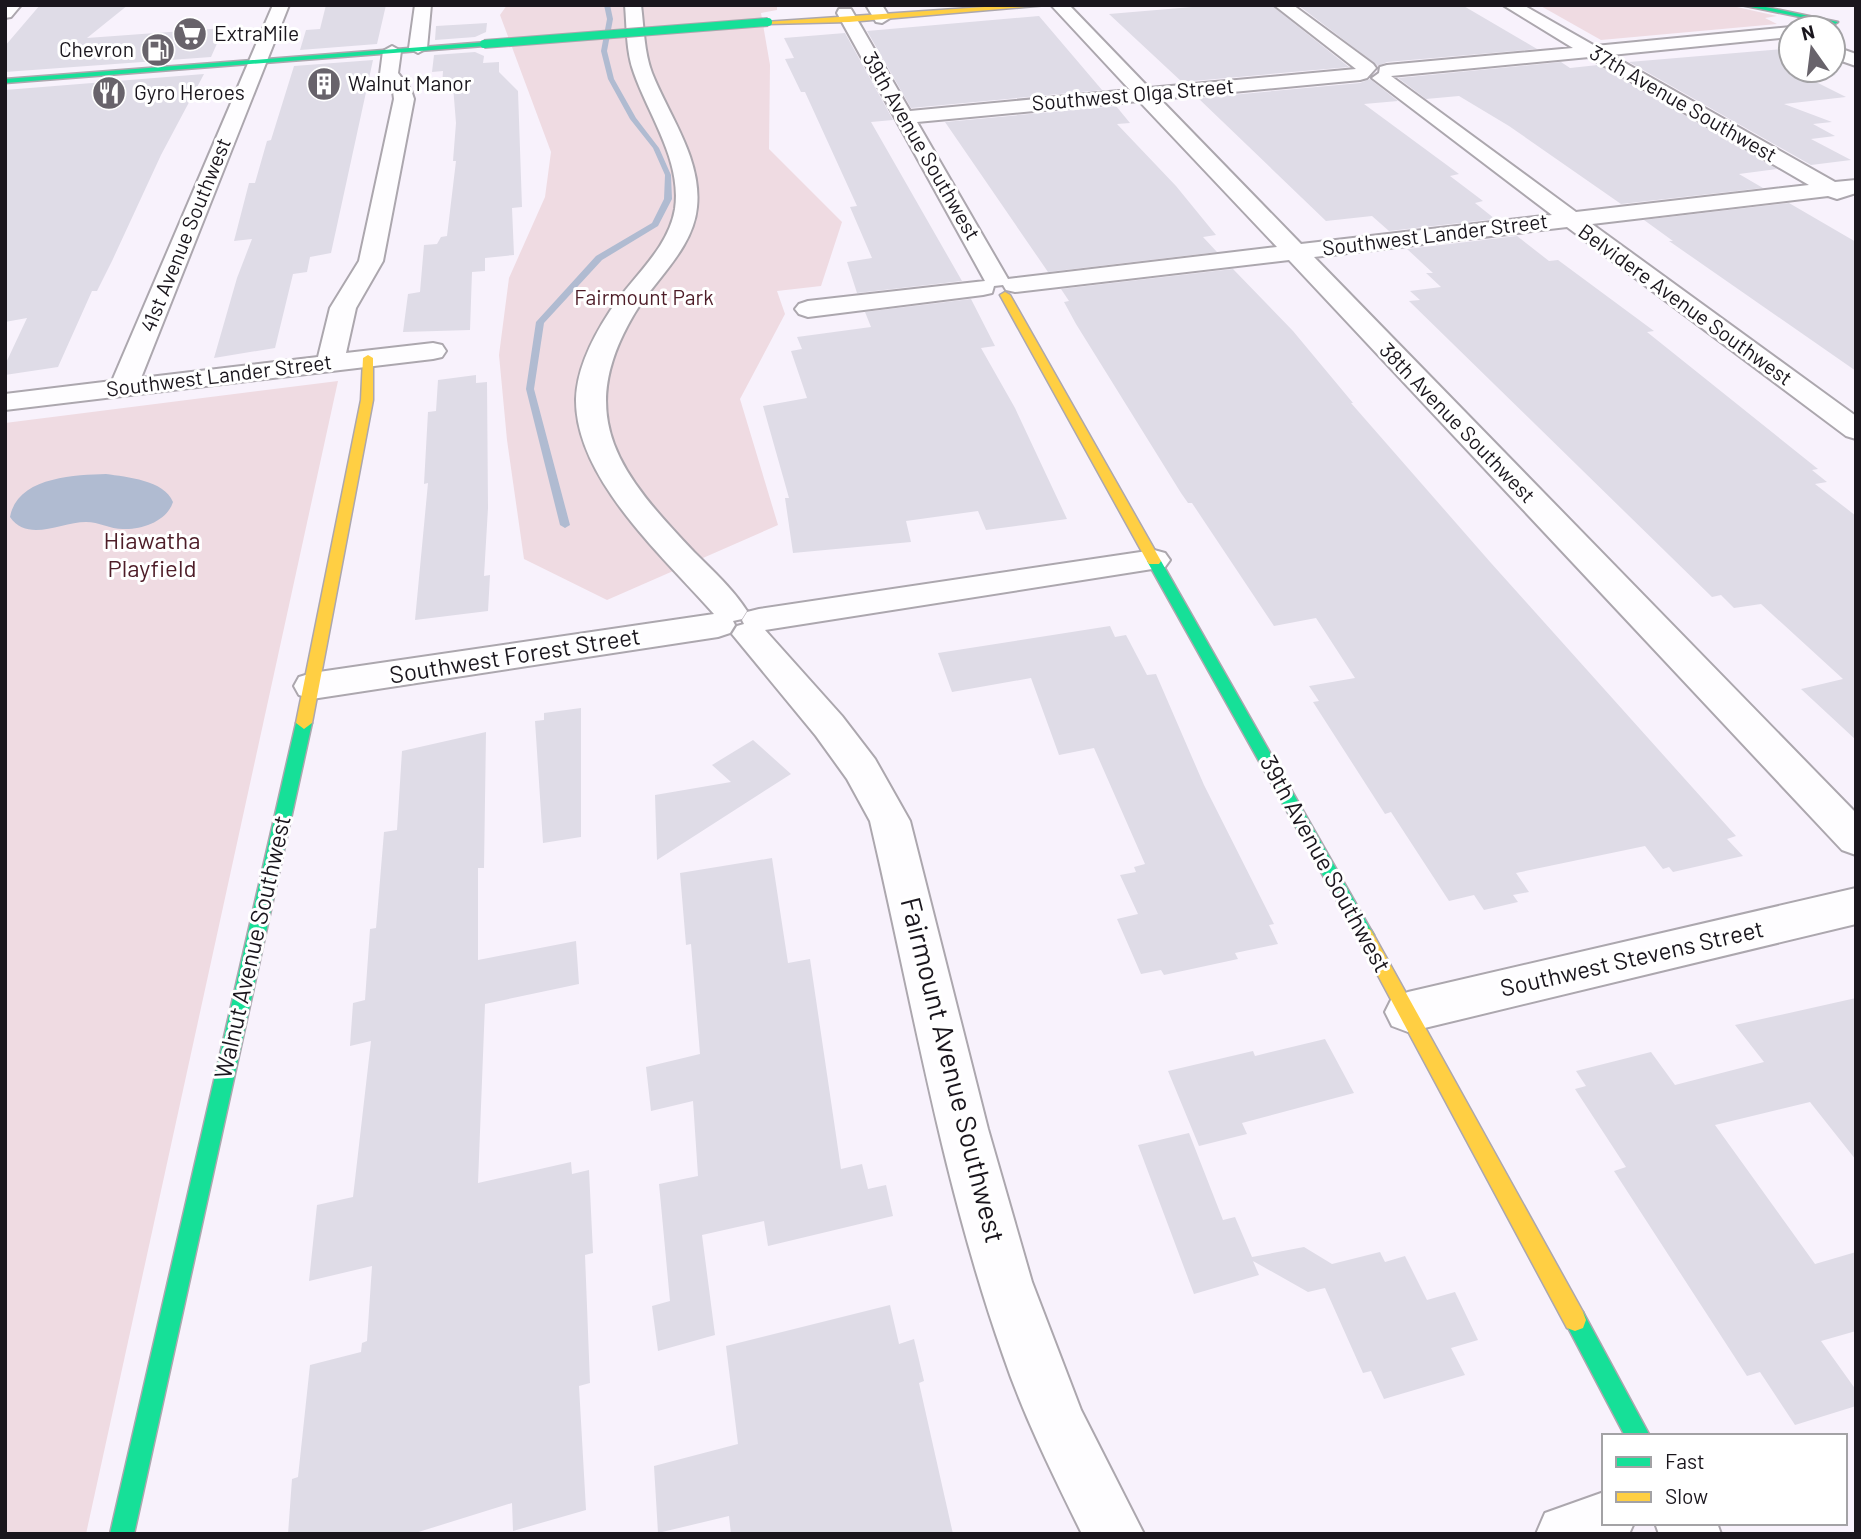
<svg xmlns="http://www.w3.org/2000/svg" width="1861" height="1539" font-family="Barlow,sans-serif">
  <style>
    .green { fill: #efdbe2 }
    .water { fill: #b0bbd1 }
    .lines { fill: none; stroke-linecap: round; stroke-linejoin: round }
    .stream { fill: #b0bbd1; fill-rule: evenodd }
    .building { fill: #dfdce7 }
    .street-casing { stroke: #aca7ae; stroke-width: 4 }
    .fast-casing { stroke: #aca7ae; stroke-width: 3 }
    .slow-casing { stroke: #aca7ae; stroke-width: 3 }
    .street { fill: #fefdff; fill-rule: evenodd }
    .fast { fill: #16e098; fill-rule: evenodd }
    .slow { fill: #ffcf43; fill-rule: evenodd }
    .fast-bridge-casing { stroke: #aca7ae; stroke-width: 10; stroke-linecap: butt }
    .fast-bridge { stroke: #16e098; stroke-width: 8 }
    .labels { text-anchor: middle; stroke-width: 6; stroke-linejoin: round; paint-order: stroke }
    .far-poi-label { font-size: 21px; fill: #1a161d; stroke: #fff; text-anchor: start }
    .far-street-label { font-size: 21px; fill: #1a161d; stroke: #fff }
    .far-park-label { font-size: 21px; fill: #4e1d28; stroke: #fff }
    .park-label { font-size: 24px; fill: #4e1d28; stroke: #fff }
    .street-label { font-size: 24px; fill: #1a161d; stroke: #fff }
    .near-street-label { font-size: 28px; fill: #1a161d; stroke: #fff }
  </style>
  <rect width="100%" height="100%" fill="#f8f2fc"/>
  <!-- green -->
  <path class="green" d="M 507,5 L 777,5 L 777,10 L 761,13 L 770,65 L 769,149 L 842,222 L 821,286 L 777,291 L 785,314 L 740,399 L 778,525 L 607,600 L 524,559 L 507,440 L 499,355 L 509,278 L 545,197 L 551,152 L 500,15 Z
    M 1539,5 L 1728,5 L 1777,16 L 1765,18 L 1777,24 L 1601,40 Z
    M 338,381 L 86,1534 L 5,1534 L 5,423 Z"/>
  <!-- water -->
  <path class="water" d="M 106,474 C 127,477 164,480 173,502 C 167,521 142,530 123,529 C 110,529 99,522 86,522 C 61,522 28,543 10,517 C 17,477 74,475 106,474 Z"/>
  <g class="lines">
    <!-- stream -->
    <path class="stream" d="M 604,5 L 610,5 L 613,19 L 607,51 L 614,79 L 636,118 L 659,148 L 671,175 L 672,199 L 658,226 L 602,260 L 544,323 L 534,389 L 570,525 L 565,528 L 560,525 L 526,389 L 536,322 L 596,256 L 652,223 L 664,199 L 665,175 L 653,148 L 630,119 L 608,79 L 601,51 L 607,19 Z"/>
  </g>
  <!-- building -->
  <path class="building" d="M 40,5 L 128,5 L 87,38 L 224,28 L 211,57 L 5,72 L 5,46 Z
    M 326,5 L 386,5 L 377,44 L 300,50 L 306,30 L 320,29 Z
    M 1216,5 L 1271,5 L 1349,67 L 1182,82 L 1109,14 Z
    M 1298,5 L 1462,5 L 1537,49 L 1387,62 L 1378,66 Z
    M 1039,16 L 1102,90 L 911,108 L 867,31 Z
    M 487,23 L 486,32 L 475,37 L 435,40 L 436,26 Z
    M 845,33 L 893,120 L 871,122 L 962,281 L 857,293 L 847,262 L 872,258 L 850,207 L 857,206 L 805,92 L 801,92 L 785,59 L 794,58 L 784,38 Z
    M 1782,49 L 1791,53 L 1791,70 L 1826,70 L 1836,75 L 1808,78 L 1846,97 L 1784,104 L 1832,122 L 1813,124 L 1835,136 L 1811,139 L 1851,160 L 1811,165 L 1629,62 Z
    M 475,52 L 484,56 L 483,63 L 499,62 L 499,72 L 518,91 L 522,207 L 512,208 L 514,255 L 485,258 L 485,271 L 472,272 L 470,330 L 403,332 L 408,294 L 420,292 L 424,245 L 437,244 L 441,237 L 447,236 L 456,161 L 453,161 L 456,123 L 453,86 L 442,87 L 443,71 L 432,72 L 434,55 Z
    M 373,60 L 331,253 L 310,257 L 307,272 L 293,274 L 275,348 L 214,358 L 237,278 L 252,239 L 234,241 L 249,183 L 255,183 L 267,141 L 271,140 L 294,66 Z
    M 1561,62 L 1570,68 L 1598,65 L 1777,169 L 1739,174 L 1763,188 L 1621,204 L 1509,126 L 1459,96 L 1426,99 L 1398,78 Z
    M 204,74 L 161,155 L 112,261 L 97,291 L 92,291 L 58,367 L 5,375 L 5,365 L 27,318 L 5,322 L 5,90 Z
    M 1370,79 L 1398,101 L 1364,104 L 1459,174 L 1450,176 L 1483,201 L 1475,203 L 1495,219 L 1389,231 L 1372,216 L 1326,221 L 1198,98 L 1360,83 Z
    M 1116,106 L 1130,123 L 1117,124 L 1176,186 L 1216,235 L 1203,237 L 1217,252 L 1048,272 L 945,122 Z
    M 1789,203 L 1856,242 L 1856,371 L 1669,241 L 1673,241 L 1644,220 Z
    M 1517,236 L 1549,261 L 1558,260 L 1654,331 L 1647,332 L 1818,469 L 1812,470 L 1827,482 L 1815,484 L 1856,516 L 1856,740 L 1801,689 L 1843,679 L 1761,604 L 1734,608 L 1721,595 L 1712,597 L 1409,301 L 1420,300 L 1410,291 L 1441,287 L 1426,273 L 1433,273 L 1407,249 Z
    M 1233,269 L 1293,331 L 1353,403 L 1351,403 L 1491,563 L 1736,836 L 1727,839 L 1743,856 L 1673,872 L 1669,867 L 1663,869 L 1645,846 L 1516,873 L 1529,892 L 1513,895 L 1518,902 L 1484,910 L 1474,895 L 1449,901 L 1391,812 L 1385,814 L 1313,702 L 1319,701 L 1309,686 L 1355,678 L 1316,618 L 1274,626 L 1192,503 L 1188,503 L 1181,493 L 1076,324 L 1064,302 L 1069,301 L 1061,289 Z
    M 971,299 L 995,346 L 981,348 L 1015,408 L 1067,519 L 986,530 L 978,511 L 906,521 L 911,542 L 793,553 L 785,498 L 789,498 L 763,406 L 807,398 L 791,351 L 802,349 L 797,337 L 871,327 L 865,312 Z
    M 476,375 L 476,383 L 487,382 L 488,508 L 484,576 L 490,575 L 488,611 L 415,620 L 428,483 L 424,484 L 428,412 L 436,411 L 438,380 Z
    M 1110,626 L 1115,637 L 1126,635 L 1147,675 L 1156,674 L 1204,785 L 1274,924 L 1269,925 L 1278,944 L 1235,953 L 1238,959 L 1164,975 L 1161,970 L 1141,974 L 1117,919 L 1138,914 L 1120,875 L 1136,872 L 1134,867 L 1145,864 L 1094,748 L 1059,755 L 1031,678 L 952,692 L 938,653 Z
    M 581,708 L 581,837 L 543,843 L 535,721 L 544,720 L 544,713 Z
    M 486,732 L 484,868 L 478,868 L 478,960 L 576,941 L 579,984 L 485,1004 L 478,1183 L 571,1162 L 572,1174 L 589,1170 L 593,1253 L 585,1255 L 590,1383 L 579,1386 L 586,1510 L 513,1531 L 512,1503 L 412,1534 L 288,1534 L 292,1479 L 298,1477 L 310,1365 L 361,1352 L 362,1343 L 367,1341 L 372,1266 L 309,1281 L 317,1205 L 353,1197 L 371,1041 L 350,1046 L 353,1003 L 365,1000 L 370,929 L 376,928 L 384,832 L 397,830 L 402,751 Z
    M 753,740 L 791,774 L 657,860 L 655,795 L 731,782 L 712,765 Z
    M 772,858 L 788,963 L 810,959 L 841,1169 L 862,1164 L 868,1189 L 886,1185 L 893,1216 L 768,1246 L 764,1221 L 702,1235 L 715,1335 L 658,1351 L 652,1306 L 670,1301 L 659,1184 L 698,1176 L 693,1101 L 651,1111 L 646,1067 L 700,1054 L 691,944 L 686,945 L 680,873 Z
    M 1856,998 L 1856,1160 L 1810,1102 L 1715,1125 L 1815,1264 L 1856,1252 L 1856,1331 L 1821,1341 L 1856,1390 L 1856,1406 L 1795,1425 L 1760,1372 L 1747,1376 L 1614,1171 L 1626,1167 L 1575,1089 L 1586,1086 L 1576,1071 L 1651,1052 L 1675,1085 L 1764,1062 L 1735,1025 Z
    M 1325,1039 L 1354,1093 L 1242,1123 L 1247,1134 L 1199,1146 L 1168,1071 L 1253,1051 L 1255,1056 Z
    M 1189,1133 L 1223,1220 L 1235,1217 L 1252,1257 L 1304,1247 L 1332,1264 L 1380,1252 L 1385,1262 L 1405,1256 L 1427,1300 L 1455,1292 L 1478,1340 L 1451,1348 L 1465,1375 L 1384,1399 L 1371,1371 L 1363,1373 L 1325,1288 L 1308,1292 L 1253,1261 L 1259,1275 L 1194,1294 L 1138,1145 Z
    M 890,1305 L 899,1344 L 914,1339 L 924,1381 L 919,1383 L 953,1534 L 731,1534 L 729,1516 L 658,1533 L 654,1466 L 738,1444 L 726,1346 Z"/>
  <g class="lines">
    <!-- street casing -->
    <g class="street-casing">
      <path id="street" d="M 5,5 L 21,5 L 11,17 L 5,18 Z
        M 273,5 L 289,5 L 141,378 L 318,357 L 330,308 L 359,261 L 394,99 L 393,91 L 380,74 L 383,51 L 392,46 L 401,51 L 398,73 L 411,90 L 414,99 L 383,261 L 356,308 L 346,353 L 433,343 L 442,345 L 446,351 L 442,357 L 433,359 L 5,410 L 5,394 L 112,381 Z
        M 415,5 L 431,5 L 427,48 L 418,53 L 409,48 Z
        M 625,5 L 641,5 C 644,28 644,52 652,73 C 669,116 702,159 697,207 C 693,250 653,281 633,316 C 573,419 622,476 694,552 C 712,570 733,589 747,611 L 742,619 L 733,621 L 735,625 L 730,633 L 718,637 L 312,699 L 299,695 L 294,686 L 299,677 L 312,673 L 714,614 C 665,558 575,479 576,399 C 577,368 593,337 610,311 C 631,278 668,250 675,209 C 682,161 649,116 634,73 C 626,52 627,28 625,5 Z
        M 866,5 L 882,5 L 890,18 L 882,23 L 876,22 Z
        M 1051,5 L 1069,5 L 1149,88 L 1356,69 L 1274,5 L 1293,5 L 1373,64 L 1376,68 L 1367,78 L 1360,80 L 1160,99 L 1301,244 L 1552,215 L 1372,78 L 1379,73 L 1380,67 L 1387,65 L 1573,48 L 1503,5 L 1523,5 L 1595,46 L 1791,27 L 1796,28 L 1791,28 L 1791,37 L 1611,55 L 1835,182 L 1856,180 L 1856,193 L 1837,199 L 1828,196 L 1592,224 L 1856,416 L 1856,439 L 1846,436 L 1567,227 L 1314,257 L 1856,813 L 1856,855 L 1842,850 L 1289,260 L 1015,292 L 1006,290 L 1003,285 L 994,286 L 992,293 L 983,295 L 808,317 L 799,314 L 795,309 L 799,304 L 808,301 L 985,281 L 837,13 L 839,9 L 851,9 L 910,111 L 1130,90 ZM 1589,57 L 1809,185 L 1576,212 L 1391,76 ZM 1139,101 L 1277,247 L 1008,279 L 917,122 Z
        M 1833,46 L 1856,54 L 1856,66 L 1833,58 Z
        M 1154,550 L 1165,553 L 1170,560 L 1165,567 L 765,630 L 842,716 L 875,759 L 910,821 L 988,1129 L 1032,1282 L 1081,1410 L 1144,1534 L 1082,1534 C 1053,1475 1024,1417 1003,1355 C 942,1182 912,1000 870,821 L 847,779 L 816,736 L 732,634 L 737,626 L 744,624 L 742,620 L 747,612 L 759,609 Z
        M 1856,888 L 1856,924 L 1408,1032 L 1392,1026 L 1385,1012 L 1392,998 L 1408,992 Z
        M 1604,1492 L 1604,1523 L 1634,1523 L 1629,1534 L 1536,1534 L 1545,1513 Z
        M 1655,1523 L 1717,1523 L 1721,1534 L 1659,1534 Z"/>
    </g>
    <!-- fast casing -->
    <g class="fast-casing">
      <path id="fast" d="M 1741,5 L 1756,5 L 1838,22 L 1835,24 Z
        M 487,42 L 484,46 L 5,83 L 5,79 Z
        M 1154,557 L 1161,561 L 1371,930 L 1374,935 L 1371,940 L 1365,943 L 1359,940 L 1147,561 Z
        M 304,717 L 312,723 L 134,1534 L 110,1534 L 296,723 Z
        M 1575,1309 L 1583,1312 L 1650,1436 L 1625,1436 L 1564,1320 L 1567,1312 Z"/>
    </g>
    <!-- slow casing -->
    <g class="slow-casing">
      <path id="slow" d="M 1014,5 L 1047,5 L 849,22 L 768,24 L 765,22 Z
        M 1005,292 L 1010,295 L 1161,561 L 1159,564 L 1149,564 L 1147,561 L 1000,295 Z
        M 368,355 L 373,358 L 373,400 L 312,723 L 304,729 L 296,723 L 361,400 L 363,358 Z
        M 1365,927 L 1371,930 L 1583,1312 L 1586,1320 L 1583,1328 L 1575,1331 L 1567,1328 L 1359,940 L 1356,935 L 1359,930 Z"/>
    </g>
    <!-- street -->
    <use href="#street" class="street"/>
    <!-- fast -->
    <use href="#fast" class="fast"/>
    <!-- slow -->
    <use href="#slow" class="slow"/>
    <!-- fast-bridge casing -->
    <g class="fast-bridge-casing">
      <path id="fast-bridge" d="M 484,44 L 768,22"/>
    </g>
    <!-- fast-bridge -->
    <use href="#fast-bridge" class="fast-bridge"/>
  </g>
  <!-- icons -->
  <defs>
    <g id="supermarket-disc" transform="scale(1.75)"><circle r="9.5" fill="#68636b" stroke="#fff"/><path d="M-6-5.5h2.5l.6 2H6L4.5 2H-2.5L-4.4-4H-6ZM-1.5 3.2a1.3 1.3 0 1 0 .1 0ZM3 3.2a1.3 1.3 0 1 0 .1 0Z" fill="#fff"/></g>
    <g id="fuel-disc" transform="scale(1.75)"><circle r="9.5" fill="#68636b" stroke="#fff"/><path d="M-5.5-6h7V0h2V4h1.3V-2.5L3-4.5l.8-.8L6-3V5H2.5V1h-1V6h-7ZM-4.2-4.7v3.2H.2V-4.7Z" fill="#fff"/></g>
    <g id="building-disc" transform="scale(1.75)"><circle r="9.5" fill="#68636b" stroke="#fff"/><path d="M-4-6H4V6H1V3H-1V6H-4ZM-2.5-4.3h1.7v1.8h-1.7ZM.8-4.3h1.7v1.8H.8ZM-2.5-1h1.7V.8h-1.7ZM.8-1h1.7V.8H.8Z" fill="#fff"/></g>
    <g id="restaurant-disc" transform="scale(1.75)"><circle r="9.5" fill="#68636b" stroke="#fff"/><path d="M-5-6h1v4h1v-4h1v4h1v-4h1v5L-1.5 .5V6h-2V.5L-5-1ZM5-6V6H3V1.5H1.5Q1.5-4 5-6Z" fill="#fff"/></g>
  </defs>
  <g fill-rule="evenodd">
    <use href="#supermarket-disc" x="190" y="34"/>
    <use href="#fuel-disc" x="158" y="50"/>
    <use href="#building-disc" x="324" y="84"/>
    <use href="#restaurant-disc" x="109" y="93"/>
  </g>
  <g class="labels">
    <!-- far-poi labels -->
    <g class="far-poi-label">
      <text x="214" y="41">ExtraMile</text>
      <text x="134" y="57" text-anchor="end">Chevron</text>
      <text x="348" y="91">Walnut Manor</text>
      <text x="134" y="100">Gyro Heroes</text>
    </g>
    <!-- far-street labels -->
    <g class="far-street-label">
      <text transform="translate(1133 95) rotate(-5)" y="7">Southwest Olga Street</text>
      <text transform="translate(1683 104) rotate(30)" y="7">37th Avenue Southwest</text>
      <text transform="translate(921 146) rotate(60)" y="7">39th Avenue Southwest</text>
      <text transform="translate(186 235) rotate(-68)" y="7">41st Avenue Southwest</text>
      <text transform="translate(1435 235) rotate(-7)" y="7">Southwest Lander Street</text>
      <text transform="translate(1685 305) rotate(36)" y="7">Belvidere Avenue Southwest</text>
      <text transform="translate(219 376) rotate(-7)" y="7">Southwest Lander Street</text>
      <text transform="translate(1457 423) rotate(46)" y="7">38th Avenue Southwest</text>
    </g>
    <!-- far-park labels -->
    <g class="far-park-label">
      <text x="644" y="305">Fairmount Park</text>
    </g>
    <!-- park labels -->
    <g class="park-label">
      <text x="152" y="549">Hiawatha<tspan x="152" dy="28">Playfield</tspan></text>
    </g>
    <!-- street labels -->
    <g class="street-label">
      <text transform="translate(515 656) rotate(-9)" y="8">Southwest Forest Street</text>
      <text transform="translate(1325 864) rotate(61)" y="8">39th Avenue Southwest</text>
      <text transform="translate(253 947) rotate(-77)" y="8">Walnut Avenue Southwest</text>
      <text transform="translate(1632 959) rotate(-13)" y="8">Southwest Stevens Street</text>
    </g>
    <!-- near-street labels -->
    <g class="near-street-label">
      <text transform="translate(953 1070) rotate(76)" y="10">Fairmount Avenue Southwest</text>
    </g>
  </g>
  <!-- border -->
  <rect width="1861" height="1539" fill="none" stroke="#1a161d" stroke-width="14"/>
  <!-- legend -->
  <rect x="1602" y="1434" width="245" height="91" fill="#ffffff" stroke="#a3a2a5" stroke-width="2"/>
  <rect x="1616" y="1457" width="35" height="10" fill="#16e098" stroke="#a3a2a5" stroke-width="2"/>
  <text x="1665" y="1469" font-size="21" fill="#1a161d">Fast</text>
  <rect x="1616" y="1492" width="35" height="10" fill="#ffcf43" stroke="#a3a2a5" stroke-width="2"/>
  <text x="1665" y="1504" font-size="21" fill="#1a161d">Slow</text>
  <!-- north arrow -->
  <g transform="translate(1812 49) rotate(346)"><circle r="33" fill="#ffffff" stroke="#a3a2a5" stroke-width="2"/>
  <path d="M0-5L12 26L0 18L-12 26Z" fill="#68636b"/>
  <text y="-10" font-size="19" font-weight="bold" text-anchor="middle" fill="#1a161d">N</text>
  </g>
</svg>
